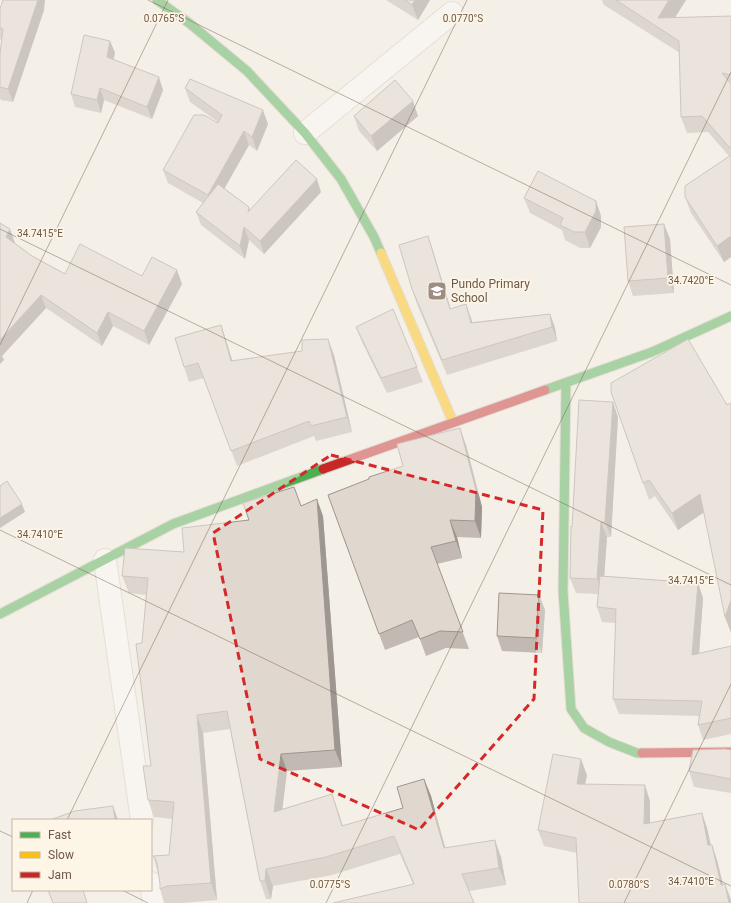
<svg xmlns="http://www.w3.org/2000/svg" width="731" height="903" font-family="Roboto,sans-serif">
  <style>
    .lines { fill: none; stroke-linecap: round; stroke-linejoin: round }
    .street-casing { stroke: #d3ccc5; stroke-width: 24 }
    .fast-casing { stroke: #d2cbc4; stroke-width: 11 }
    .slow-casing { stroke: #d2cbc4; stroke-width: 11 }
    .jam-casing { stroke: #d2cbc4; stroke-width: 11 }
    .street { stroke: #fdfdfb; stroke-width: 22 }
    .fast { stroke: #4caf50; stroke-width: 9 }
    .slow { stroke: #ffc107; stroke-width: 9 }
    .jam { stroke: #c62828; stroke-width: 9 }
    .wall { fill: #c1b9b2 }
    .shaded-wall { fill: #9d9691 }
    .building { fill: #e0d7cf; stroke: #9d9691 }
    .marked { fill: none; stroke: #d62828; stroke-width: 3; stroke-dasharray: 8 5; stroke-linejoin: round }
    .ticks { fill: none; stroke: #6f584a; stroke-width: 1; stroke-opacity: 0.45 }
    .labels { text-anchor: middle; stroke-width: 3.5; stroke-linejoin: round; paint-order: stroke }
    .poi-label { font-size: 12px; fill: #6f584a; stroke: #fdf5e6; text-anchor: start }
    .ticks-label { font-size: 10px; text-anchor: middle; fill: #6f584a; stroke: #fdf5e6; stroke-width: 3.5; stroke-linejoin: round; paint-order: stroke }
  </style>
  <rect width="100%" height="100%" fill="#f4efe7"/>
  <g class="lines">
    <!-- street casing -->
    <g class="street-casing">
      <path id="street" d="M 305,133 L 452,13
        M 105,560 L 142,820
        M 151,883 L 154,903"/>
    </g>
    <!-- fast casing -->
    <g class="fast-casing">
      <path id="fast" d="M 157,0 L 189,23 L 247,71 L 305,133 L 341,179 L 374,237 L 381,253
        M 566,383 L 563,591 L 571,709 L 584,728 L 609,742 L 637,753 L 642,753
        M 545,390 L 652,352 L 731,316
        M 0,614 L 173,524 L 323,469"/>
    </g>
    <!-- slow casing -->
    <g class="slow-casing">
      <path id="slow" d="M 381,253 L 453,422"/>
    </g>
    <!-- jam casing -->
    <g class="jam-casing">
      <path id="jam" d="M 323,469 L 545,390
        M 642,753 L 731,752"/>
    </g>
    <!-- street -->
    <use href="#street" class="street"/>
    <!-- fast -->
    <use href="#fast" class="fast"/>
    <!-- slow -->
    <use href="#slow" class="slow"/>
    <!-- jam -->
    <use href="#jam" class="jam"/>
  </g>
  <!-- wall -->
  <path class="wall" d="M 386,0 L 430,0 L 418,20 Z
    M 602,0 L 686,0 L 674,18 L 731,16 L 731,257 L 724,262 L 691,213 L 685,197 L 729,156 L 708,132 L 687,133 L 681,117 L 680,53 L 604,5 Z
    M 0,9 L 44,10 L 13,102 L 1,100 L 0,98 L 0,54 L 2,40 L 0,39 Z
    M 110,41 L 115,53 L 113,60 L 163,90 L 152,119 L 104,100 L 101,113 L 75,107 L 71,94 Z
    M 185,88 L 268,124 L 257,151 L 249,145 L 224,188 L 249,207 L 250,210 L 321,192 L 264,254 L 249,240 L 245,259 L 201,225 L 196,212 L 203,203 L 168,183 L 163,170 L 218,122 L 190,102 Z
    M 354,116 L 418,116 L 377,151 L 359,131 Z
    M 524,198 L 596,201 L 601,216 L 601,227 L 590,248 L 580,248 L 565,240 L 562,230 L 530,213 Z
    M 0,223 L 15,243 L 32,256 L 65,274 L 142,276 L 182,284 L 149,345 L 113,326 L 102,346 L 46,308 L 2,356 L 4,360 L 0,364 Z
    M 428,236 L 433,251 L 450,309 L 471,318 L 472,322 L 550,314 L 555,328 L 557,341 L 447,375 L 417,304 L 412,289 Z
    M 670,239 L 674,293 L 633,296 L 628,281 Z
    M 221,325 L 226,340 L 232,361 L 334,355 L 352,432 L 316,441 L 314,436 L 237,466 L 204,378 L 189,382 L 184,367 Z
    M 356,327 L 417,367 L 423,382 L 387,393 L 362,342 Z
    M 611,392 L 703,512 L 678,530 L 655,496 L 649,500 Z
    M 618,417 L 611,537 L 607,537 L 604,576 L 698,583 L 703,598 L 699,653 L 731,646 L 731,734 L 703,740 L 698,725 L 699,716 L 619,714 L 613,699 L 616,623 L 602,622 L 597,607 L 598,594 L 576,593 L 570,578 L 572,527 Z
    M 466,445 L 482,507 L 481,538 L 457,537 L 462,558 L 437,564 L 469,649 L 446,648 L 426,656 L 419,637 L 385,650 L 328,495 Z
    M 301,506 L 323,516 L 342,767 L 287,771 L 282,809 L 332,794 L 338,811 L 343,826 L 403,808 L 424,779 L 431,796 L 445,848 L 501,857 L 506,885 L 469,891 L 413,884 L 400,854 L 332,875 L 273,886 L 271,899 L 266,899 L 260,881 L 230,729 L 203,733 L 217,900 L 183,903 L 164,903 L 160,889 L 160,884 L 158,872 L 153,856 L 169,855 L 173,819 L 154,817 L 148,800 L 151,766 L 142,643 L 146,595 L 129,593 L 122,576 L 184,552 L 249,520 Z
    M 539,595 L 545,610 L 542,653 L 502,651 L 497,636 Z
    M 731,750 L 731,793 L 694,787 L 689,771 Z
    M 587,775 L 585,784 L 650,801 L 650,823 L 702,813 L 707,828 L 711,845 L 712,845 L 717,860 L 723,884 L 725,884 L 731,900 L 577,853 L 544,846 L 538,830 Z"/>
  <!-- shaded-wall -->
  <path class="shaded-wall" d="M 38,0 L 45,0 L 44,10 L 13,102 L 8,89 Z
    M 415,0 L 430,0 L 418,20 L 412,5 Z
    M 669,0 L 686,0 L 666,32 L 658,18 Z
    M 110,41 L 115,53 L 111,70 L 107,57 Z
    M 159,77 L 163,90 L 152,119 L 147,107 Z
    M 100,88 L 104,100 L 101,113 L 97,100 Z
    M 413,101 L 418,116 L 377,151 L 371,136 Z
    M 263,110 L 268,124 L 257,151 L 252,137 Z
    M 244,131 L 249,145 L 213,209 L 208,195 Z
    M 317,179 L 321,192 L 264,254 L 260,241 Z
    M 596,201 L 601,216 L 601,227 L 590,248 L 585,232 Z
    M 664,224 L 670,239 L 674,293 L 668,278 Z
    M 244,227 L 249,240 L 245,259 L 240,246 Z
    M 10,229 L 15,243 L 11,250 L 6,237 Z
    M 428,236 L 433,251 L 455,323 L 450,309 Z
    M 731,236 L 731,257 L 724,262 L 717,246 Z
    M 177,270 L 182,284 L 149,345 L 144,331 Z
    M 41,295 L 46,308 L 2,356 L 4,360 L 0,364 L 0,340 Z
    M 466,304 L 471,318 L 476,337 L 471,323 Z
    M 108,312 L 113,326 L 102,346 L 97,333 Z
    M 550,314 L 555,328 L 557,341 L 552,327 Z
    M 221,325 L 226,340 L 237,376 L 231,361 Z
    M 328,339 L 334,355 L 352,432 L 347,417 Z
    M 613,402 L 618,417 L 611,537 L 605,522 Z
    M 460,428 L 466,445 L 482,507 L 481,538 L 475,521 Z
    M 700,494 L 706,511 L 678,530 L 672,513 Z
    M 317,499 L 323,516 L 342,767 L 335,750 Z
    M 22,504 L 25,512 L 0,528 L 0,518 Z
    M 450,520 L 457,537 L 462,558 L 456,541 Z
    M 601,522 L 607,537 L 603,594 L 597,579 Z
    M 698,583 L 703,598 L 698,669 L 692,655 Z
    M 539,595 L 545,610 L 542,653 L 536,638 Z
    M 731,600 L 731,633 L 725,617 Z
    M 197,715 L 203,733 L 217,900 L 211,883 Z
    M 281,754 L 287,771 L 280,829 L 274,812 Z
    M 581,759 L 587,775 L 582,800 L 577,784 Z
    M 424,779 L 431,796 L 450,865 L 444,848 Z
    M 645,785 L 650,801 L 650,840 L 644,824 Z
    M 332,794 L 338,811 L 348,844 L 342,826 Z
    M 113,806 L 118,820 L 115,820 Z
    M 702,813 L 707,828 L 714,861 L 708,845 Z
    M 495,840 L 501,857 L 506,885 L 499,868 Z
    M 712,845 L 717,860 L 727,901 L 721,885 Z
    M 266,869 L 273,886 L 271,899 L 265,881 Z
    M 725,884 L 731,900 L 731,903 L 729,903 Z"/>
  <!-- building -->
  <path class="building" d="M 3,0 L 38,0 L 8,89 L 0,87 L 0,54 L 3,29 L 0,28 L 0,9 Z
    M 405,0 L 415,0 L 412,5 Z
    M 616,0 L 669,0 L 658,18 L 731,16 L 731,75 L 722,73 L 731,84 L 731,149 L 702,116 L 681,117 L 679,41 Z
    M 84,35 L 110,41 L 107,57 L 159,77 L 147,107 L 100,88 L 97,100 L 71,94 Z
    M 190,79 L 263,110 L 252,137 L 244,131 L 208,195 L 163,170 L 194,115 L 204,115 L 218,123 L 222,115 L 185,88 Z
    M 395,80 L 413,101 L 371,136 L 354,116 Z
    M 731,155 L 731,236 L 717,246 L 685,197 L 685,186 Z
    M 296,160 L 317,179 L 260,241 L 244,227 L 240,246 L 196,212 L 218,184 L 249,207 L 248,212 Z
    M 538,171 L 596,201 L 596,211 L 585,232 L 574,232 L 560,225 L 563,218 L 524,198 Z
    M 0,223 L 10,229 L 6,237 L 32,256 L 65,274 L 80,244 L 142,276 L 152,257 L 177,270 L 144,331 L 108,312 L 97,333 L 41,295 L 0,340 Z
    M 664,224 L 668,278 L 628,281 L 624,227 Z
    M 428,236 L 450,309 L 466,304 L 471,323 L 550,314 L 552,327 L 442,360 L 412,289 L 399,245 Z
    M 393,309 L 417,367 L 381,378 L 356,327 Z
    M 221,325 L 231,361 L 302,351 L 302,340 L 328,339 L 347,417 L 311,426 L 309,421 L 231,451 L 198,363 L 184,367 L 175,338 Z
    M 688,339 L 727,405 L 731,403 L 731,600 L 725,617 L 700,494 L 672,513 L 649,480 L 643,483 L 611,392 L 611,383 Z
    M 579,400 L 613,402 L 605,522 L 601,522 L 597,579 L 570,578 L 571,526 L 572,527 Z
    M 460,428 L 476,490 L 475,521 L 450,520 L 456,541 L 431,547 L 463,632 L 440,631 L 420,639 L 412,620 L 379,634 L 328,495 L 369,479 L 369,477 L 403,466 L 397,444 Z
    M 7,481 L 22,504 L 0,518 L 0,486 Z
    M 294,487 L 301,506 L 317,499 L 335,750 L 281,754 L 274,812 L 332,794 L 342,826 L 403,808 L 397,787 L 424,779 L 444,848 L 495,840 L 499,868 L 462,874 L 474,903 L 333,903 L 414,884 L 394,836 L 326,857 L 266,869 L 265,881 L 260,881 L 227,711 L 197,715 L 211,883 L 167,886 L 160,889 L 160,884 L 157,864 L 155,858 L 153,856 L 169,855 L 174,802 L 148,800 L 143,766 L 151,766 L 136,644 L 142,643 L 148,578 L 122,576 L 125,548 L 184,552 L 182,528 L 249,520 L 243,503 Z
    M 600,576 L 698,583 L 692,655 L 731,646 L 731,718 L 698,725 L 702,701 L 613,699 L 616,609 L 597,607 Z
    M 499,593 L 539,595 L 536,638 L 497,636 Z
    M 725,749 L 731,750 L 731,779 L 689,771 L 693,750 Z
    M 553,754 L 581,759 L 577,784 L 645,785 L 644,824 L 702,813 L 708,845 L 712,845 L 721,885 L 725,884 L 729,903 L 579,903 L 576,838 L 538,830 Z
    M 113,806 L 115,820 L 50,820 L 75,811 Z
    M 48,890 L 83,890 L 87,903 L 53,903 Z"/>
  <!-- marked area -->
  <path d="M0 0H731V903H0ZM 331,455 L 543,510 L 534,699 L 419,830 L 260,759 L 213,533 Z" fill="#f4efe7" fill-opacity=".55" fill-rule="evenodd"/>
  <path class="marked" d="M 331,455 L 543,510 L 534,699 L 419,830 L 260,759 L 213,533 Z"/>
  <!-- ticks -->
  <path class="ticks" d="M 148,0 L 731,285M 0,229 L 731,585M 0,345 L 168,0M 0,530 L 731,886M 67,820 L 467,0M 0,831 L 13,837M 122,890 L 148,903M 27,903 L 33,890M 326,903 L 731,72M 624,903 L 731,684"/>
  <!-- icons -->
  <defs>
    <g id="school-square" transform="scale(1)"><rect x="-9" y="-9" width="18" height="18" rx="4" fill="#9e8d81" stroke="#fdf5e6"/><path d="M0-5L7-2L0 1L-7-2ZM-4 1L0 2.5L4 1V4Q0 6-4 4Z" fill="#fff"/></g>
  </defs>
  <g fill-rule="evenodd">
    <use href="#school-square" x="437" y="291"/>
  </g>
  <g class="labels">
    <!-- poi labels -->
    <g class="poi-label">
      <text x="451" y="288">Pundo Primary<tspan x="451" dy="14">School</tspan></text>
    </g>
  </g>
  <g class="ticks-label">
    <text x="164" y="22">0.0765°S</text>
    <text x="463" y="22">0.0770°S</text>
    <text x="40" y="237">34.7415°E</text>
    <text x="691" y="284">34.7420°E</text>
    <text x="40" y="538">34.7410°E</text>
    <text x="691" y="584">34.7415°E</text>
    <text x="691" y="885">34.7410°E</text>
    <text x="330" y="888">0.0775°S</text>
    <text x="629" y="888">0.0780°S</text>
  </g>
  <!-- legend -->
  <rect x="12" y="819" width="140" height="72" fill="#fdf5e6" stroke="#c4b6a8"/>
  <rect x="20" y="832" width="20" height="6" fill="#4caf50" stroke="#c4b6a8"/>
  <text x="48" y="839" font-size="12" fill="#6f584a">Fast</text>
  <rect x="20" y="852" width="20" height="6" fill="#ffc107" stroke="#c4b6a8"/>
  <text x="48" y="859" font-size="12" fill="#6f584a">Slow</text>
  <rect x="20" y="872" width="20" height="6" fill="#c62828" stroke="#c4b6a8"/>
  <text x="48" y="879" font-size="12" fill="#6f584a">Jam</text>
</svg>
